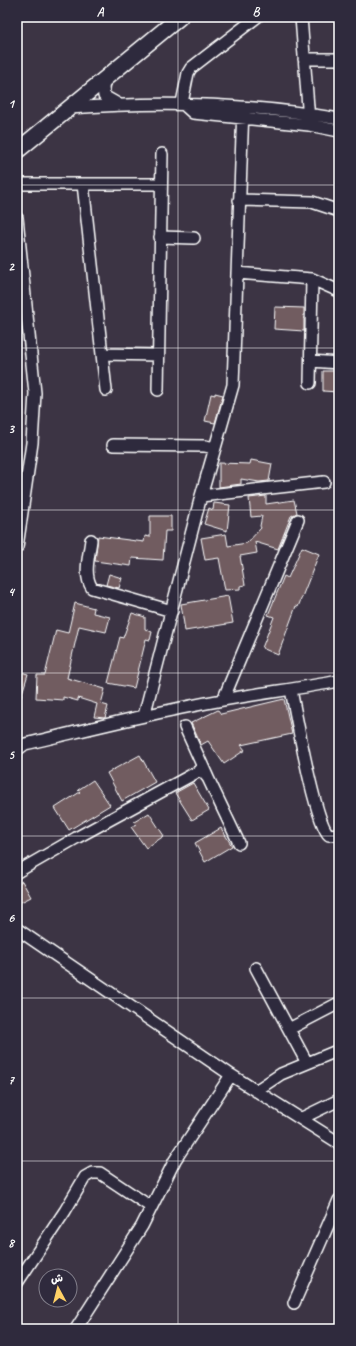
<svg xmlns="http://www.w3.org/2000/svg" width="356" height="1346" font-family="Caveat,'Playpen Sans Arabic',sans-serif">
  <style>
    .building { fill: #715b60; stroke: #fff }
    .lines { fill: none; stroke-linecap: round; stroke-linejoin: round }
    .street-casing { stroke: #fff; stroke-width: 14 }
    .secondary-casing { stroke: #fff; stroke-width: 18 }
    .street { stroke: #2f2a3d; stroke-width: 11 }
    .secondary { stroke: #2f2a3d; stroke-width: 15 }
    .grid { fill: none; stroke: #fff; stroke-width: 1; stroke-opacity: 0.55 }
    .neatline { fill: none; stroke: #fff; stroke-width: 1.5 }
    .grid-label { font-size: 13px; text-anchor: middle; font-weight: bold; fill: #fff }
  </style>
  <rect width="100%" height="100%" fill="#3c3444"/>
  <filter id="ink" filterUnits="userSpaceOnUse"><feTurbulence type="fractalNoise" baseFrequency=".025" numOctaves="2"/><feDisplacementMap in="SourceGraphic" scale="8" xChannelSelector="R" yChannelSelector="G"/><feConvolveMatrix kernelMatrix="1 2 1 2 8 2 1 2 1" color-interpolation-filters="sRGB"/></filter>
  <g filter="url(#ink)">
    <!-- building -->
    <path class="building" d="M 275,307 L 304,308 L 304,331 L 274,329 Z
      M 323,371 L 339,371 L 338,392 L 323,391 Z
      M 215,393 L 223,395 L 215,423 L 205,421 L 211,394 L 215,395 Z
      M 251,460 L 272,464 L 269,481 L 259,482 L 241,479 L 241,484 L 219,487 L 219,463 L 250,464 Z
      M 266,496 L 266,504 L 294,500 L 297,513 L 291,516 L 278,549 L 255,542 L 257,553 L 240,556 L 245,585 L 240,586 L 240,589 L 225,590 L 219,558 L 205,560 L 201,538 L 226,534 L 228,546 L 247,543 L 261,528 L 260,526 L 262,516 L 251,517 L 249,498 Z
      M 214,503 L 230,505 L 227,531 L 204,524 L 209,508 L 213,510 Z
      M 150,516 L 171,516 L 171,531 L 165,531 L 163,560 L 132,558 L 131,566 L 95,561 L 98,536 L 144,542 L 145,536 L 150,537 Z
      M 302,547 L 319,554 L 298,607 L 296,606 L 278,655 L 262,648 L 274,617 L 268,615 L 284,576 L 288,578 Z
      M 109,574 L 122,578 L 119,588 L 106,585 Z
      M 228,596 L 233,623 L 185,631 L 181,604 Z
      M 75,603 L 94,608 L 93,613 L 110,617 L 106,632 L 79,626 L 67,678 L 105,689 L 101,704 L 108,706 L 105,718 L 94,717 L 97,704 L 78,698 L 78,701 L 63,697 L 63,700 L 36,698 L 37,675 L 45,675 L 56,630 L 68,633 Z
      M 132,613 L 145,617 L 145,629 L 152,632 L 150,640 L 146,639 L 134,688 L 108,683 L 120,637 L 123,638 Z
      M 17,671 L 28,674 L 19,703 L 17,703 Z
      M 284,699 L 292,734 L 241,745 L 245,750 L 224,764 L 208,741 L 201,745 L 191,723 L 218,710 L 221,714 Z
      M 140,755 L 155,782 L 122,801 L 107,773 Z
      M 93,780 L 110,805 L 69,830 L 55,808 L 80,792 L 78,790 Z
      M 193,783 L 209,810 L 192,820 L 175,793 Z
      M 149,813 L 164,836 L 146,848 L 131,827 L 136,824 L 134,822 Z
      M 221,828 L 232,846 L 205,862 L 195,843 Z
      M 22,881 L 31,897 L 17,904 L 17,884 Z"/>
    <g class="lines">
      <!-- street casing -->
      <g class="street-casing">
        <path id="street" d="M 301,17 L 309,120
          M 304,59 L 339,59
          M 105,78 L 103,88 L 104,96 L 118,104
          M 182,103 L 193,113 L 309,125 L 339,131
          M 182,103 L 188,73 L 191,68 L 257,17
          M 69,108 C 159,101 250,103 339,119
          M 17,184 L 161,184
          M 83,184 L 106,390
          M 239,200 L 312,202 L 339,211
          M 17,218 L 35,393 L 32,443 L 17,547
          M 160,237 L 194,238
          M 237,273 L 312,279 L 339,291
          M 102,354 L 158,355
          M 311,361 L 339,363
          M 310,383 L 312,279
          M 158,390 L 162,154
          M 113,445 L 205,446 L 215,448 L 201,496 L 144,716
          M 215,448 L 233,385 L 243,108
          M 201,496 L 324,482
          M 91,540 C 89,556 83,575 92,588 L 172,611
          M 291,690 C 296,714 315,823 329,835 L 339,834
          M 223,700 L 298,520
          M 185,727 L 208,778
          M 17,750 L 25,744 C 98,727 171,708 246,696 C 277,691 308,687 339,681
          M 17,872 L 76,838 L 199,771 L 203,772 L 208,778 L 239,843
          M 17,929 L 231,1075 L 339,1143
          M 256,968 L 307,1063
          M 289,1029 L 339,1003
          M 257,1090 L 281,1074 L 339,1050
          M 302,1118 L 339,1100
          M 17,1283 L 65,1211 L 85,1177 L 92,1173 L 100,1173 L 151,1207
          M 294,1303 L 339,1200
          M 76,1329 L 142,1226 L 175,1160 L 231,1075"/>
      </g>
      <!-- secondary casing -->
      <g class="secondary-casing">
        <path id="secondary" d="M 17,151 L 180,17"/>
      </g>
      <!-- street -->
      <use href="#street" class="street"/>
      <!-- secondary -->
      <use href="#secondary" class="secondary"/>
    </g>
  </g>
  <!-- grid -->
  <path class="grid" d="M 178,17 L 178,1329M 17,185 L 339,185M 17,348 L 339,348M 17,510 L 339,510M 17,673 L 339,673M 17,836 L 339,836M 17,998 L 339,998M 17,1161 L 339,1161"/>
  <!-- margin -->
  <rect width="356" height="1346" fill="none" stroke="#2f2a3d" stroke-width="44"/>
  <!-- north arrow -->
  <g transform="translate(58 1288) rotate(353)"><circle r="19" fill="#2f2a3d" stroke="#827f8b"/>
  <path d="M0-3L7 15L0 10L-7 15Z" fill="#ffd166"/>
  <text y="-6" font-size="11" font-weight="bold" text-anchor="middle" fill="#ffffff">ش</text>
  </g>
  <rect x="22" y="22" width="312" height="1302" class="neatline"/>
  <g class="grid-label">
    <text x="100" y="16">A</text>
    <text x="256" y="16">B</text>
    <text x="11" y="108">1</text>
    <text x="11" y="271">2</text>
    <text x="11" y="433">3</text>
    <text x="11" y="596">4</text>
    <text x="11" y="759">5</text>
    <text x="11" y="922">6</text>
    <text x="11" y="1084">7</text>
    <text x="11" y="1247">8</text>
  </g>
</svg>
